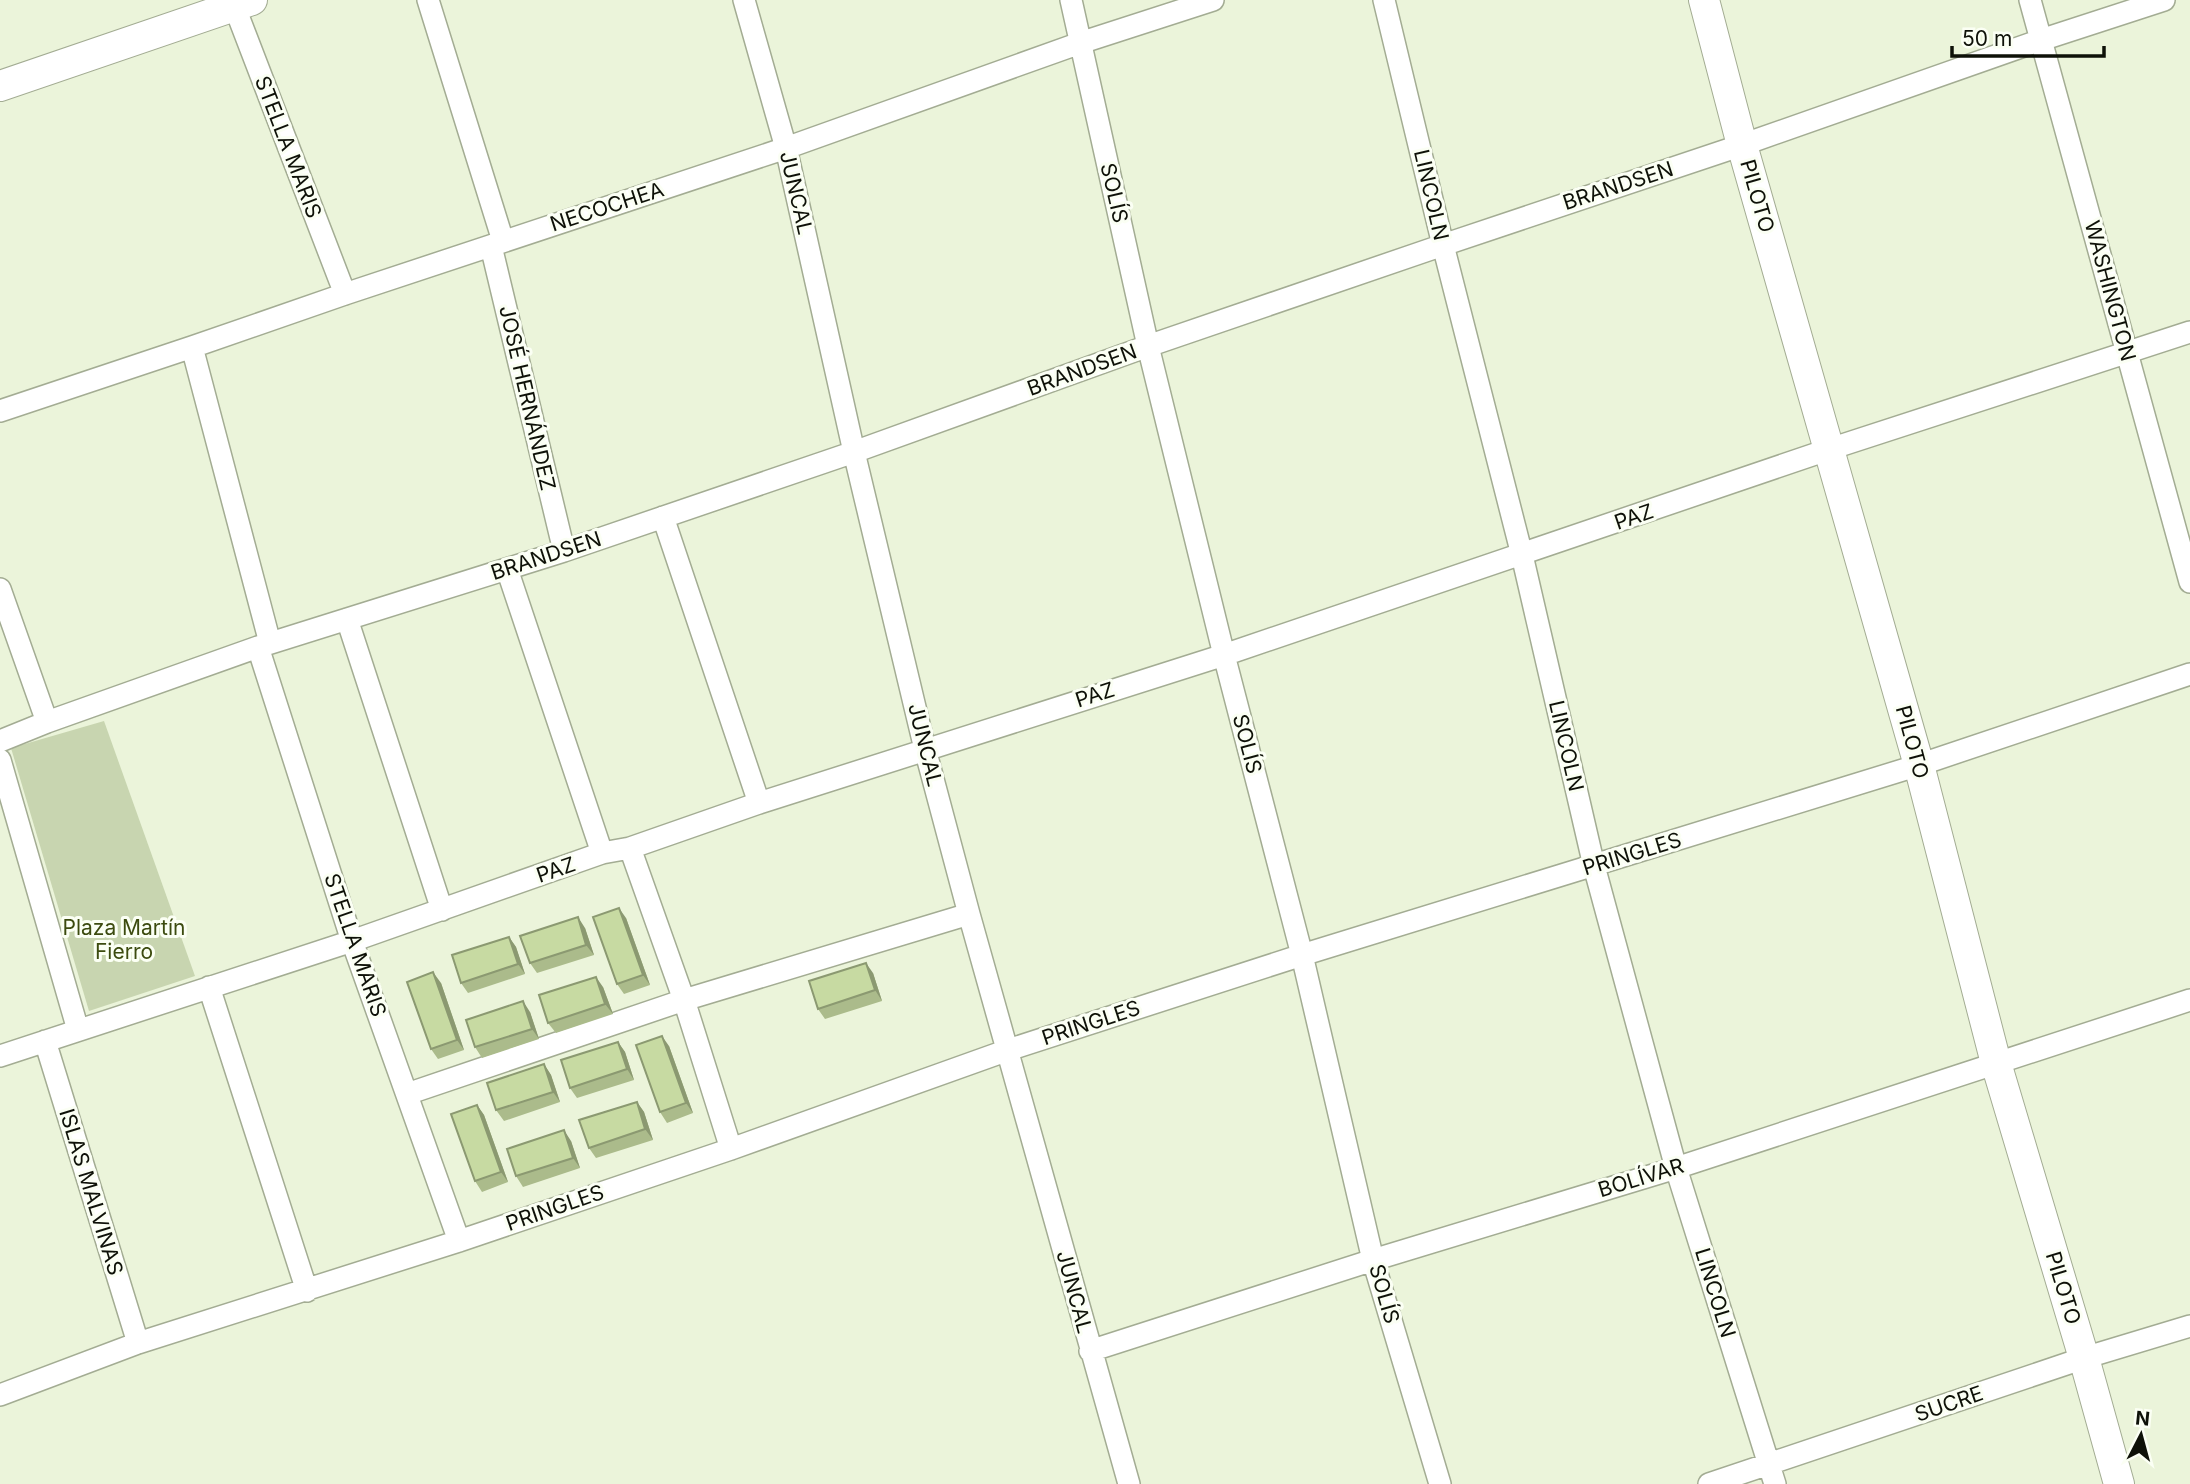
<svg xmlns="http://www.w3.org/2000/svg" width="2190" height="1484" font-family="Inter,sans-serif">
  <style>
    .green { fill: #c8d5b0 }
    .lines { fill: none; stroke-linecap: round; stroke-linejoin: round }
    .street-casing { stroke: #a3ac93; stroke-width: 24 }
    .secondary-casing { stroke: #a3ac93; stroke-width: 32 }
    .street { stroke: #fff; stroke-width: 21 }
    .secondary { stroke: #fff; stroke-width: 30 }
    .wall { fill: #abbb8b }
    .shaded-wall { fill: #8b9971 }
    .building { fill: #c7daa2; stroke: #8b9971; stroke-width: 2 }
    .labels { text-anchor: middle; stroke-width: 6; stroke-linejoin: round; paint-order: stroke }
    .street-label { font-size: 21px; fill: #0e1108; stroke: #fbfff4 }
    .park-label { font-size: 21px; fill: #3c4b0f; stroke: #fbfff4 }
  </style>
  <rect width="100%" height="100%" fill="#ebf4da"/>
  <!-- green -->
  <path class="green" d="M 104,721 L 195,976 L 89,1011 L 11,748 Z"/>
  <g class="lines">
    <!-- street casing -->
    <g class="street-casing">
      <path id="street" d="M 232,0 L 345,294
        M 428,0 L 503,241
        M 744,0 L 786,148 L 854,452 L 925,749 L 969,914 L 1129,1484
        M 1071,0 L 1148,346 L 1224,655 L 1302,955 L 1373,1260 L 1440,1484
        M 1384,0 L 1443,245 L 1522,555 L 1594,866 L 1676,1168 L 1775,1484
        M 2030,0 L 2190,582
        M 491,246 L 564,551
        M 192,347 L 270,643
        M 0,411 L 192,347 L 345,294 L 786,148 L 1080,43 L 1213,0
        M 663,517 L 759,803
        M 507,569 L 602,853
        M 0,589 L 47,722
        M 347,619 L 442,910
        M 258,647 L 352,941 L 459,1241
        M 0,741 L 47,722 L 258,647 L 564,551 L 854,452 L 1148,346 L 1443,245 L 1742,145 L 2041,40 L 2164,0
        M 0,760 L 78,1030
        M 630,848 L 684,1000 L 731,1149
        M 209,987 L 307,1291
        M 45,1041 L 138,1343
        M 0,1056 L 352,941 L 602,853 L 630,848 L 759,803 L 1224,655 L 1830,449 L 2190,332
        M 407,1094 L 684,1000 L 969,914
        M 1090,1351 L 1373,1260 L 1676,1168 L 2190,1000
        M 0,1395 L 138,1343 L 459,1241 L 731,1149 L 1008,1050 L 1302,955 L 1919,765 L 2190,674
        M 1709,1484 L 2084,1358 L 2190,1326"/>
    </g>
    <!-- secondary casing -->
    <g class="secondary-casing">
      <path id="secondary" d="M 1704,0 L 1742,145 L 1919,765 L 1996,1063 L 2084,1358 L 2119,1484
        M 0,86 L 252,0"/>
    </g>
    <!-- street -->
    <use href="#street" class="street"/>
    <!-- secondary -->
    <use href="#secondary" class="secondary"/>
  </g>
  <!-- wall -->
  <path class="wall" d="M 626,918 L 650,985 L 624,994 L 617,984 Z
    M 585,928 L 594,955 L 537,973 L 530,963 Z
    M 509,937 L 516,947 L 525,974 L 468,993 L 461,983 Z
    M 873,973 L 882,1001 L 825,1019 L 818,1009 Z
    M 441,983 L 464,1050 L 438,1059 L 431,1049 Z
    M 603,987 L 613,1014 L 556,1033 L 548,1023 Z
    M 530,1012 L 539,1039 L 482,1058 L 475,1047 Z
    M 618,1042 L 625,1052 L 634,1080 L 577,1098 L 570,1088 Z
    M 669,1046 L 693,1113 L 667,1123 L 660,1112 Z
    M 544,1064 L 551,1075 L 560,1102 L 504,1121 L 496,1110 Z
    M 637,1102 L 644,1112 L 653,1140 L 596,1158 L 589,1148 Z
    M 477,1105 L 484,1115 L 508,1182 L 482,1192 L 475,1181 Z
    M 571,1141 L 580,1168 L 523,1187 L 516,1176 Z"/>
  <!-- shaded-wall -->
  <path class="shaded-wall" d="M 619,908 L 626,918 L 650,985 L 643,975 Z
    M 578,917 L 585,928 L 594,955 L 586,945 Z
    M 509,937 L 516,947 L 525,974 L 518,964 Z
    M 866,963 L 873,973 L 882,1001 L 875,990 Z
    M 433,972 L 441,983 L 464,1050 L 457,1040 Z
    M 596,977 L 603,987 L 613,1014 L 605,1004 Z
    M 523,1001 L 530,1012 L 539,1039 L 532,1029 Z
    M 662,1036 L 669,1046 L 693,1113 L 686,1103 Z
    M 618,1042 L 625,1052 L 634,1080 L 627,1069 Z
    M 544,1064 L 551,1075 L 560,1102 L 553,1092 Z
    M 637,1102 L 644,1112 L 653,1140 L 645,1129 Z
    M 477,1105 L 484,1115 L 508,1182 L 501,1172 Z
    M 564,1130 L 571,1141 L 580,1168 L 573,1158 Z"/>
  <!-- building -->
  <path class="building" d="M 619,908 L 643,975 L 617,984 L 593,917 Z
    M 578,917 L 586,945 L 530,963 L 520,936 Z
    M 509,937 L 518,964 L 461,983 L 452,955 Z
    M 866,963 L 875,990 L 818,1009 L 809,981 Z
    M 433,972 L 457,1040 L 431,1049 L 407,982 Z
    M 596,977 L 605,1004 L 548,1023 L 539,995 Z
    M 523,1001 L 532,1029 L 475,1047 L 466,1020 Z
    M 662,1036 L 686,1103 L 660,1112 L 636,1045 Z
    M 618,1042 L 627,1069 L 570,1088 L 561,1060 Z
    M 544,1064 L 553,1092 L 496,1110 L 487,1083 Z
    M 637,1102 L 645,1129 L 589,1148 L 579,1120 Z
    M 477,1105 L 501,1172 L 475,1181 L 451,1114 Z
    M 564,1130 L 573,1158 L 516,1176 L 507,1149 Z"/>
  <g class="labels">
    <!-- street labels -->
    <g class="street-label">
      <text transform="translate(288 147) rotate(69)" y="7">STELLA MARIS</text>
      <text transform="translate(1618 186) rotate(-18)" y="7">BRANDSEN</text>
      <text transform="translate(796 193) rotate(77)" y="7">JUNCAL</text>
      <text transform="translate(1114 193) rotate(77)" y="7">SOLÍS</text>
      <text transform="translate(1431 195) rotate(77)" y="7">LINCOLN</text>
      <text transform="translate(1757 196) rotate(74)" y="7">PILOTO</text>
      <text transform="translate(607 207) rotate(-18)" y="7">NECOCHEA</text>
      <text transform="translate(2110 291) rotate(75)" y="7">WASHINGTON</text>
      <text transform="translate(1082 370) rotate(-20)" y="7">BRANDSEN</text>
      <text transform="translate(527 398) rotate(77)" y="7">JOSÉ HERNÁNDEZ</text>
      <text transform="translate(1634 517) rotate(-19)" y="7">PAZ</text>
      <text transform="translate(546 556) rotate(-18)" y="7">BRANDSEN</text>
      <text transform="translate(1095 695) rotate(-18)" y="7">PAZ</text>
      <text transform="translate(1912 742) rotate(75)" y="7">PILOTO</text>
      <text transform="translate(1247 744) rotate(75)" y="7">SOLÍS</text>
      <text transform="translate(925 745) rotate(76)" y="7">JUNCAL</text>
      <text transform="translate(1566 746) rotate(77)" y="7">LINCOLN</text>
      <text transform="translate(1632 854) rotate(-17)" y="7">PRINGLES</text>
      <text transform="translate(556 870) rotate(-19)" y="7">PAZ</text>
      <text transform="translate(355 945) rotate(71)" y="7">STELLA MARIS</text>
      <text transform="translate(1091 1023) rotate(-18)" y="7">PRINGLES</text>
      <text transform="translate(1641 1178) rotate(-17)" y="7">BOLÍVAR</text>
      <text transform="translate(91 1192) rotate(73)" y="7">ISLAS MALVINAS</text>
      <text transform="translate(555 1208) rotate(-19)" y="7">PRINGLES</text>
      <text transform="translate(2063 1288) rotate(73)" y="7">PILOTO</text>
      <text transform="translate(1074 1292) rotate(75)" y="7">JUNCAL</text>
      <text transform="translate(1715 1293) rotate(73)" y="7">LINCOLN</text>
      <text transform="translate(1384 1294) rotate(74)" y="7">SOLÍS</text>
      <text transform="translate(1949 1404) rotate(-19)" y="7">SUCRE</text>
    </g>
    <!-- park labels -->
    <g class="park-label">
      <text x="124" y="935">Plaza Martín<tspan x="124" dy="24">Fierro</tspan></text>
    </g>
  </g>
  <!-- north arrow -->
  <g transform="translate(2141 1435) rotate(6)" stroke="#fbfff4" stroke-width="5" paint-order="stroke">
  <path d="M0-5L12 26L0 18L-12 26Z" fill="#0e1108"/>
  <text y="-10" font-size="19" font-weight="bold" text-anchor="middle" fill="#0e1108">N</text>
  </g>
  <!-- scale -->
  <path d="M1952 46v10h152v-10" fill="none" stroke="#0e1108" stroke-width="3.5"/>
  <text x="1962" y="46" font-size="21" fill="#0e1108" stroke="#fbfff4" stroke-width="5" paint-order="stroke">50 m</text>
</svg>
